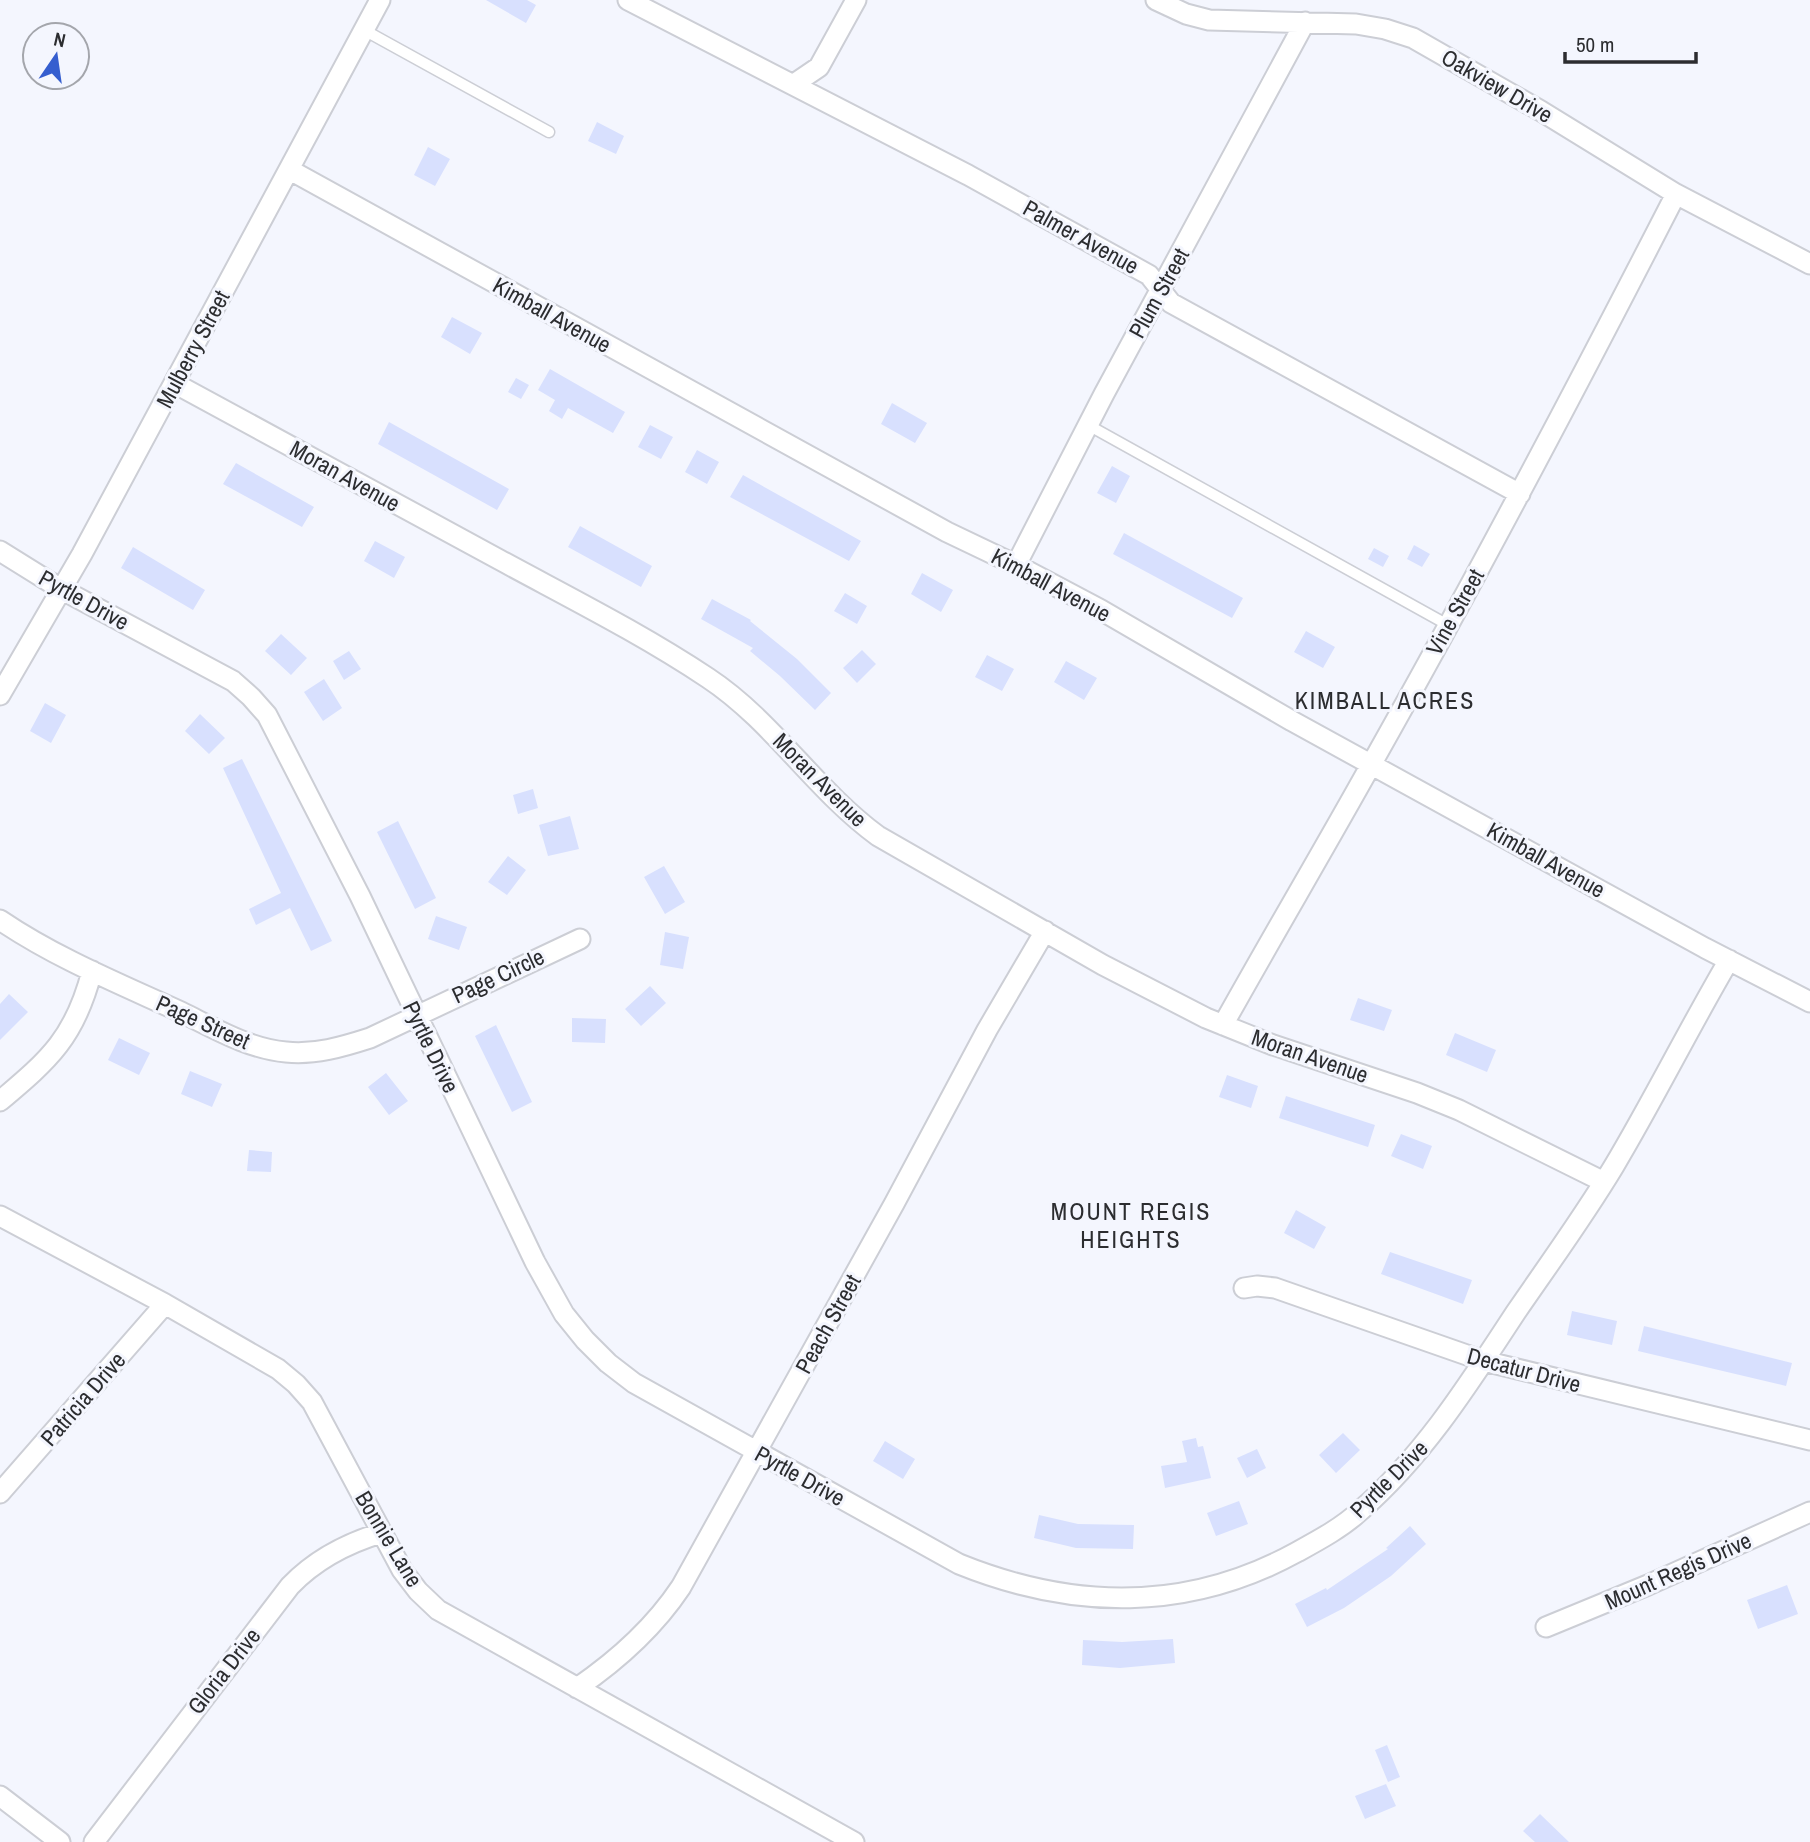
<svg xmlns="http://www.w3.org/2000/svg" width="1810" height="1842" font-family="'Archivo Narrow',sans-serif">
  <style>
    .building { fill: #d8e0fe }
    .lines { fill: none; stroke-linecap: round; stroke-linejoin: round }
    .service-casing { stroke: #ccced5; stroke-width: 13 }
    .minor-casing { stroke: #ccced5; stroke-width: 23 }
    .service { stroke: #fff; stroke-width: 10 }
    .minor { stroke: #fff; stroke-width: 19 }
    .labels { text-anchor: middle; stroke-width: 6; stroke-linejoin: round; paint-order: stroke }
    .street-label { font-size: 23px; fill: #2c2d30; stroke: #f4f6fe }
    .neighbourhood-label { font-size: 24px; letter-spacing: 2px; fill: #2c2d30; stroke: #f4f6fe }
  </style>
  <rect width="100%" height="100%" fill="#f4f6fe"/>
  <!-- building -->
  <path class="building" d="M 486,0 L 527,0 L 536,5 L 526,23 Z
    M 597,122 L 624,136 L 616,154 L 588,141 Z
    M 428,147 L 450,159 L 435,186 L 414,175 Z
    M 452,317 L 482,333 L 470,354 L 441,337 Z
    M 550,369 L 625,412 L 613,433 L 568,408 L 562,419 L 549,411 L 555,400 L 538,390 Z
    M 516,378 L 529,385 L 521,399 L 508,392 Z
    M 892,403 L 927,423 L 915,443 L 881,424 Z
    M 389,422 L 509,489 L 497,510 L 378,444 Z
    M 650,425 L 673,437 L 661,459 L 638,447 Z
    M 697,450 L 719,462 L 707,484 L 685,472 Z
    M 236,463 L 314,507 L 302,527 L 223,484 Z
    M 1112,466 L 1130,476 L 1116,503 L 1097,493 Z
    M 743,475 L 861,541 L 849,561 L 730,497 Z
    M 580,526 L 652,566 L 641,587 L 568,547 Z
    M 1124,533 L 1243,598 L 1232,618 L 1113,554 Z
    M 375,541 L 405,557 L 394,578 L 364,561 Z
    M 1414,545 L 1430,554 L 1422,567 L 1407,559 Z
    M 133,547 L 205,590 L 193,610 L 121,568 Z
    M 1374,548 L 1389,556 L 1383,567 L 1368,559 Z
    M 922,573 L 953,590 L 941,612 L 911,594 Z
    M 845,593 L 867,606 L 857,624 L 834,611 Z
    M 712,599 L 751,620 L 750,621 L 797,659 L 831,693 L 815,710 L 780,676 L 750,651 L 753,648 L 701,619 Z
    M 1306,631 L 1335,647 L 1323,668 L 1294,652 Z
    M 281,634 L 307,658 L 291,675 L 265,651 Z
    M 862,650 L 876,664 L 857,683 L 843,668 Z
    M 349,651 L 361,669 L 344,680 L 333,661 Z
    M 987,655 L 1014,669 L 1002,691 L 975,677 Z
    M 1066,661 L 1097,678 L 1084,700 L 1054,682 Z
    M 324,679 L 342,708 L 323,721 L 304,692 Z
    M 45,703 L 66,715 L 51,743 L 30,731 Z
    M 200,714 L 225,738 L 209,754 L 185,731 Z
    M 242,759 L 332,941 L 311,951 L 290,908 L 256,925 L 249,909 L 281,893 L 223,768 Z
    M 533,789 L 538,808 L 518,814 L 513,795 Z
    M 570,816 L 579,849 L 548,856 L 539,825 Z
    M 398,821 L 436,898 L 415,909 L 377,832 Z
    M 508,856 L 526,870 L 507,895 L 488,882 Z
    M 664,866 L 685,902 L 665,914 L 644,877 Z
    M 436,916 L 467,927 L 459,950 L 428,939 Z
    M 665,932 L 689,937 L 683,969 L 660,965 Z
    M 650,986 L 666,1003 L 641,1026 L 625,1009 Z
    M 9,994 L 28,1012 L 0,1040 L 0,1004 Z
    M 1358,998 L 1392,1010 L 1384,1031 L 1350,1020 Z
    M 572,1018 L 606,1019 L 605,1043 L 572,1042 Z
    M 496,1025 L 532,1102 L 512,1112 L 475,1036 Z
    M 1455,1033 L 1496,1050 L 1487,1072 L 1446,1055 Z
    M 119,1038 L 150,1053 L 139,1075 L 108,1060 Z
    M 190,1071 L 222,1084 L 212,1107 L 181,1094 Z
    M 386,1073 L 408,1101 L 389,1115 L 368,1087 Z
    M 1227,1075 L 1258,1086 L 1251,1108 L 1219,1097 Z
    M 1286,1096 L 1375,1125 L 1368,1147 L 1279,1118 Z
    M 1401,1134 L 1432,1146 L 1423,1169 L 1391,1156 Z
    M 249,1150 L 272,1152 L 271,1172 L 247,1171 Z
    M 1296,1210 L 1326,1227 L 1314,1249 L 1284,1233 Z
    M 1390,1252 L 1472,1280 L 1463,1304 L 1381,1274 Z
    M 1572,1311 L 1617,1321 L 1612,1345 L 1567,1335 Z
    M 1644,1326 L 1792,1363 L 1786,1386 L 1638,1351 Z
    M 1343,1433 L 1360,1450 L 1336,1473 L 1319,1455 Z
    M 1196,1438 L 1198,1447 L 1203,1446 L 1211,1478 L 1165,1488 L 1161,1466 L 1187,1462 L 1182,1441 Z
    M 885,1441 L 915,1459 L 903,1479 L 873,1461 Z
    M 1257,1449 L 1266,1468 L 1247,1478 L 1237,1458 Z
    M 1239,1501 L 1248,1524 L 1216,1536 L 1207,1513 Z
    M 1039,1515 L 1078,1524 L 1134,1525 L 1133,1549 L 1076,1548 L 1034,1538 Z
    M 1410,1526 L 1426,1544 L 1391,1576 L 1344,1608 L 1307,1627 L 1295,1604 L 1326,1588 L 1327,1590 L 1388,1549 L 1386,1548 Z
    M 1787,1585 L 1798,1614 L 1758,1629 L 1747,1600 Z
    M 1173,1639 L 1175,1663 L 1120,1668 L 1082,1665 L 1083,1640 L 1122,1642 Z
    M 1387,1745 L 1400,1777 L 1388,1782 L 1375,1750 Z
    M 1386,1784 L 1396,1806 L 1365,1819 L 1355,1796 Z
    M 1540,1814 L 1569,1842 L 1535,1842 L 1523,1831 Z"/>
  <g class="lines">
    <!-- service casing -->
    <g class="service-casing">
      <path id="service" d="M 364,30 L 549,132
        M 1088,425 L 1448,625"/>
    </g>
    <!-- minor casing -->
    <g class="minor-casing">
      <path id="minor" d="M 628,0 L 968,175 L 1149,275 L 1171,303 L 1520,494
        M 1156,0 L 1186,14 L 1209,20 L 1356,24 L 1385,29 L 1413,38 L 1541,111 L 1676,194 L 1810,264
        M 794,84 L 819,67 L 856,0
        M 290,170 L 947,532 L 1016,565 L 1101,610 L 1292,721 L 1705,948 L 1810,1002
        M 174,383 C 283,442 391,501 500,560 C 570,598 642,634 708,678 C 773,721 815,790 878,836 L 1103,965 L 1206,1018 L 1273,1045 L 1417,1093 L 1459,1110 L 1604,1182
        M 0,551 L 61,589 L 233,681 L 251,697 L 267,715 L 360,896 L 535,1262 L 564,1314 L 585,1340 L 608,1363 L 634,1383 L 959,1564 C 1073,1610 1188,1612 1297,1552 C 1319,1540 1343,1527 1361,1510 C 1425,1454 1470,1382 1516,1312 C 1549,1264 1584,1216 1614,1166 C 1654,1099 1689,1028 1729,960
        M 1016,565 L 1104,394 L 1305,22
        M 0,695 L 82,554 L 380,0
        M 0,920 C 56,958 120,984 181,1012 C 214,1028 249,1049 286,1052 C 315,1055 342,1047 370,1038 L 580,939
        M 1223,1025 C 1272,937 1323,851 1372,763 C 1478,575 1578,385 1676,194
        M 0,1101 C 50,1059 75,1037 92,971
        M 0,1216 L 165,1304 L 278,1369 L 296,1384 L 312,1402 L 402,1570 L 418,1591 L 438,1610 L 854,1842
        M 1244,1288 L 1257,1286 L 1275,1288 L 1484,1361 L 1810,1440
        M 0,1493 L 165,1304
        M 1546,1627 L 1648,1585 L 1810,1512
        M 577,1688 C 618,1660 653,1629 681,1587 L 894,1204 L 987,1030 L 1045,931
        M 0,1796 L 60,1842
        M 94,1842 L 290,1586 C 315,1560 348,1543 381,1533"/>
    </g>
    <!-- service -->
    <use href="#service" class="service"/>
    <!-- minor -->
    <use href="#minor" class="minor"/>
  </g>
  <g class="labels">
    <!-- street labels -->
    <g class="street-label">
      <text transform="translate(1497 86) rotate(30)" y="8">Oakview Drive</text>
      <text transform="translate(1081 237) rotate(29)" y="8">Palmer Avenue</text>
      <text transform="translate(1159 293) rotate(-61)" y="8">Plum Street</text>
      <text transform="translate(552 315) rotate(29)" y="8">Kimball Avenue</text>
      <text transform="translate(193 349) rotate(-62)" y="8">Mulberry Street</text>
      <text transform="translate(345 476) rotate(29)" y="8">Moran Avenue</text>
      <text transform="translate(1051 585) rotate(28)" y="8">Kimball Avenue</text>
      <text transform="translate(84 600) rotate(29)" y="8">Pyrtle Drive</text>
      <text transform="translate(1455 612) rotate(-61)" y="8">Vine Street</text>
      <text transform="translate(820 780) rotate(45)" y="8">Moran Avenue</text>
      <text transform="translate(1546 860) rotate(29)" y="8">Kimball Avenue</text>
      <text transform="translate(498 976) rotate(-25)" y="8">Page Circle</text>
      <text transform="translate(203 1022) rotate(24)" y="8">Page Street</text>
      <text transform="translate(431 1047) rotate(64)" y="8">Pyrtle Drive</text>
      <text transform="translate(1310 1056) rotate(19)" y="8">Moran Avenue</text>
      <text transform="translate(828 1324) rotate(-61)" y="8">Peach Street</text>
      <text transform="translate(1524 1370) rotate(15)" y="8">Decatur Drive</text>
      <text transform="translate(83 1399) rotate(-49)" y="8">Patricia Drive</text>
      <text transform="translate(800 1476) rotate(29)" y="8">Pyrtle Drive</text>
      <text transform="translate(1389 1479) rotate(-45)" y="8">Pyrtle Drive</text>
      <text transform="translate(389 1539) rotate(59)" y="8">Bonnie Lane</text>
      <text transform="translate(1678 1571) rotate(-24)" y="8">Mount Regis Drive</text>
      <text transform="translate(224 1671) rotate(-52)" y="8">Gloria Drive</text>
    </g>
    <!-- neighbourhood labels -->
    <g class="neighbourhood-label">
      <text x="1385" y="709">KIMBALL ACRES</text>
      <text x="1131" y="1220">MOUNT REGIS<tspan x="1131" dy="28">HEIGHTS</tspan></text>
    </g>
  </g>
  <!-- north arrow -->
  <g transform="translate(56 56) rotate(13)"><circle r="33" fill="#f4f6fe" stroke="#a4a6ac" stroke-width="2"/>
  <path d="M0-5L12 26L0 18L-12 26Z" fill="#355ecf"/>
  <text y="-10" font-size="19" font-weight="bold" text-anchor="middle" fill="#2c2d30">N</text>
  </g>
  <!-- scale -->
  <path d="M1565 52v10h131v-10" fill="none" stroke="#2c2d30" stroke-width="3.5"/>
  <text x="1576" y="52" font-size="21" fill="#2c2d30" stroke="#f4f6fe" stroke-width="5" paint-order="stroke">50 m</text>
</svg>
